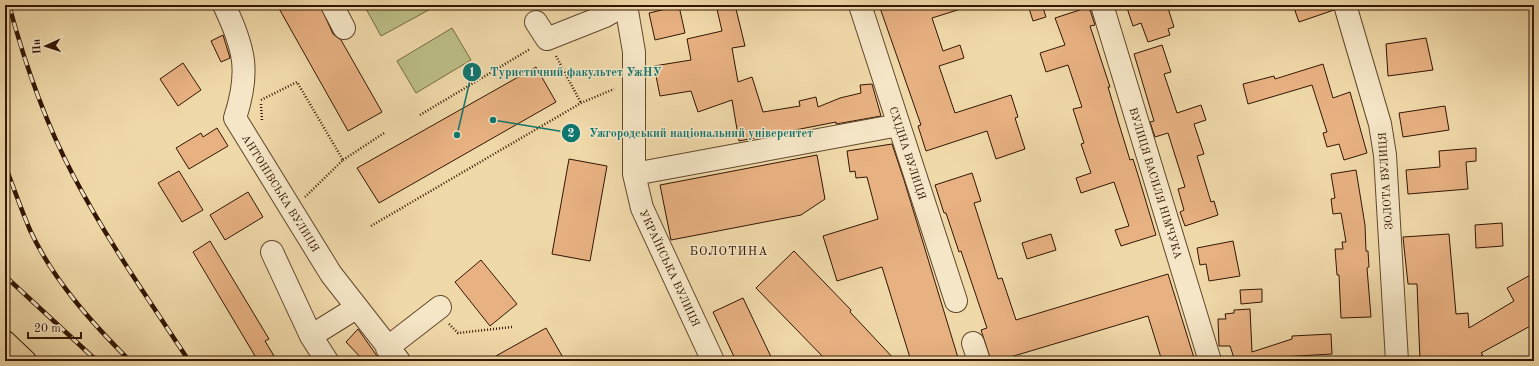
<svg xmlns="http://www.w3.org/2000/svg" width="1539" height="366" font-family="'Old Standard TT',serif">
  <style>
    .green { fill: #bcbe86; stroke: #776a44 }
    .building { fill: #e8b182; stroke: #321602 }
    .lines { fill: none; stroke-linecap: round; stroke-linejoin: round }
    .minor-casing { stroke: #62472c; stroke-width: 24 }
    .major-casing { stroke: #321602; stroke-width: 24 }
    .path { stroke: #321602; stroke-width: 2.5; stroke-dasharray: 1 2; stroke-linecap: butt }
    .minor { stroke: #f5e6c7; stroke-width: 22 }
    .major { stroke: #f0d9a9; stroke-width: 22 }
    .rail-casing { stroke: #321602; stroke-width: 4.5 }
    .rail { stroke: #f5e6c7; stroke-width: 3; stroke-dasharray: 9; stroke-linecap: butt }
    .labels { text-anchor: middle; stroke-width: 3; stroke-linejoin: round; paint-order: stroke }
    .street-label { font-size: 11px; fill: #321602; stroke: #f5e6c7 }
    .neighbourhood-label { font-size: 12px; letter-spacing: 1px; fill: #321602; stroke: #f5e6c7 }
    .leader { fill: none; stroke: #0f766e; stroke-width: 1.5 }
    .callout-dot { fill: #0f766e; stroke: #f5e6c7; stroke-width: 1.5 }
    .mark-label { font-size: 12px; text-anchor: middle; font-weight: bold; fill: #fff }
    .callout-label { font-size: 12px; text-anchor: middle; font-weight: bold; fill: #0f766e; stroke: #f5e6c7; stroke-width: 3; stroke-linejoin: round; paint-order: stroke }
  </style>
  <rect width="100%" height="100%" fill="#f0d9a9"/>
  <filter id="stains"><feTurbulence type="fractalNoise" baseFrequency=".005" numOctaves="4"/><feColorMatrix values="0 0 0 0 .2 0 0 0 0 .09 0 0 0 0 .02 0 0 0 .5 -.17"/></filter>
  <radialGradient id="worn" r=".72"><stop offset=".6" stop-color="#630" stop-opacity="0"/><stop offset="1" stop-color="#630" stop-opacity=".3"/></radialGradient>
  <!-- green -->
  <path class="green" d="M 364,5 L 435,5 L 436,6 L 381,36 Z
    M 452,28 L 471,60 L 416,93 L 397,61 Z"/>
  <!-- building -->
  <path class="building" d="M 277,5 L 320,5 L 333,34 L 341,40 L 382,112 L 348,131 Z
    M 716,5 L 735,5 L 745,46 L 732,48 L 738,82 L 752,77 L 763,112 L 800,106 L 799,101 L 816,97 L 818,107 L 840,98 L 861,93 L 860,85 L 872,84 L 881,116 L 836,124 L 836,122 L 739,141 L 732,100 L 698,112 L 691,91 L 660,96 L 654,66 L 691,60 L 687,39 L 722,31 Z
    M 879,5 L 964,5 L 964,8 L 932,18 L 943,51 L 960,45 L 964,58 L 939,66 L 955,113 L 1011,95 L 1018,117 L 1015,118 L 1025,149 L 996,159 L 987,131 L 926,151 L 918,126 L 921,125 Z
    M 1028,5 L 1042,5 L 1046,17 L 1033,21 Z
    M 1126,5 L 1167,5 L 1174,27 L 1168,29 L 1170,35 L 1148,42 L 1141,23 L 1133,26 Z
    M 1293,5 L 1333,5 L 1334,10 L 1299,22 Z
    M 679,6 L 685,33 L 655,40 L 649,13 Z
    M 1089,7 L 1095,25 L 1090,26 L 1110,87 L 1108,87 L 1119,124 L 1130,160 L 1133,159 L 1138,175 L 1156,235 L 1121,246 L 1115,230 L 1129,226 L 1114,182 L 1081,193 L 1076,178 L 1091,173 L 1081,144 L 1084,143 L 1073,109 L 1082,107 L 1068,65 L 1046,72 L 1040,53 L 1065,45 L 1055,18 Z
    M 223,35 L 230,58 L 221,62 L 211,41 Z
    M 1426,38 L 1433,70 L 1388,76 L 1386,44 Z
    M 1162,45 L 1171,72 L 1164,74 L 1177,113 L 1201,105 L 1206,120 L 1194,124 L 1204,154 L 1197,156 L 1211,202 L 1214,201 L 1218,215 L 1185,226 L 1180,212 L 1184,210 L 1178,189 L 1185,187 L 1168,133 L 1155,137 L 1150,122 L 1154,121 L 1134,54 Z
    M 183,63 L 201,90 L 178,106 L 160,79 Z
    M 1323,64 L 1333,98 L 1350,92 L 1367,153 L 1344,160 L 1339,144 L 1327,147 L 1323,133 L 1327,132 L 1312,85 L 1248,104 L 1243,84 L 1274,76 L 1275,79 Z
    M 536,67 L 556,102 L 379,203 L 357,168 Z
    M 1445,106 L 1449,130 L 1403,137 L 1399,113 Z
    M 217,128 L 228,146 L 189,169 L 176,148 L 201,133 L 203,137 Z
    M 892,144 L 904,180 L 959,361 L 911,361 L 882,267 L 837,281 L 823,236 L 878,219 L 867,177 L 856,178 L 855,171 L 850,172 L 847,151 Z
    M 1476,148 L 1476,161 L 1466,162 L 1468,189 L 1408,194 L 1406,170 L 1440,167 L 1439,151 Z
    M 817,155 L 825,199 L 801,215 L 671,240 L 660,185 Z
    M 569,159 L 607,166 L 590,261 L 552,254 Z
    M 1356,170 L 1365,225 L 1366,251 L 1368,251 L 1369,267 L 1367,268 L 1371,317 L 1341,318 L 1339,275 L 1337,275 L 1335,249 L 1343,249 L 1342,242 L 1346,242 L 1341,213 L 1333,214 L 1331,199 L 1335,198 L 1331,174 Z
    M 179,171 L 203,210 L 182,222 L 158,183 Z
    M 972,173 L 981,201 L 974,203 L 998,279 L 1002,278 L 1016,320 L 1168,274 L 1195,361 L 1162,361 L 1148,316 L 997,361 L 991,361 L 981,330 L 987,328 L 961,251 L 959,252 L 946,213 L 944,213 L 935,185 Z
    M 248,192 L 263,217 L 225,240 L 210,215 Z
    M 1502,223 L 1503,246 L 1476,248 L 1475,225 Z
    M 1051,234 L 1056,250 L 1027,259 L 1022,243 Z
    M 1449,234 L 1456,314 L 1468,313 L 1469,328 L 1514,301 L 1507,288 L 1534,273 L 1534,324 L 1481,353 L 1483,355 L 1472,361 L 1420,361 L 1417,284 L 1408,284 L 1403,237 Z
    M 210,241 L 269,339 L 265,341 L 277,361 L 258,361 L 193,252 Z
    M 1233,241 L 1240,276 L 1209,281 L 1206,264 L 1200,265 L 1197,248 Z
    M 794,251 L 851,310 L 850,312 L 896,361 L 827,361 L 756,288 Z
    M 481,260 L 517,304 L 490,326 L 455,282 Z
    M 1262,289 L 1262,302 L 1241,304 L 1240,290 Z
    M 743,298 L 773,361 L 736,361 L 713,312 Z
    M 1250,309 L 1252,352 L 1292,339 L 1292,336 L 1331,334 L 1332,354 L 1280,357 L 1282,361 L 1233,361 L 1234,358 L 1230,346 L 1219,346 L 1218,319 L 1226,319 L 1225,314 L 1234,313 L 1234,310 Z
    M 546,328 L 565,361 L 487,361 Z
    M 358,329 L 377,356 L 383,361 L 364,361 L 346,342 Z"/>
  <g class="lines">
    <!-- minor casing -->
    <g class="minor-casing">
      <path id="minor" d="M 224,5 C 245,49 250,72 235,118 L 331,274 L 399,361
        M 332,5 L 344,28
        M 626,5 L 634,52 L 634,174 L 642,208 L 713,361
        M 860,5 L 956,301
        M 1102,5 L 1210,361
        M 1345,5 L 1380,124 L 1385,155 L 1397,361
        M 536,22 L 547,39 L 605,16 L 624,5
        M 634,174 L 899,125
        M 272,252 L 311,336 L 356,308
        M 311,336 L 327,361
        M 973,343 L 979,361
        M 387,348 L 440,307"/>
    </g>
    <!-- major casing -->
    <g class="major-casing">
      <path id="major" d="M 5,342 L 25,361"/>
    </g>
    <!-- path -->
    <path class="path" d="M 556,56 L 581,103
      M 261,100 L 297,82 L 343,160 L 305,197
      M 261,104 L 262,121
      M 420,115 L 530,49
      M 343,160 L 384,133
      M 371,226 L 581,103 L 614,89
      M 449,324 L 458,333 L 512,327"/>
    <!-- minor -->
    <use href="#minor" class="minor"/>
    <!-- major -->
    <use href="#major" class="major"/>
    <!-- rail casing -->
    <g class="rail-casing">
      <path id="rail" d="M 9,5 C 25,64 45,122 73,175 C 107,240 149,300 189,361
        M 5,165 C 13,186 21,209 30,230 C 53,280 92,323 130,361
        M 5,276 L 97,361"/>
    </g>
    <!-- rail -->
    <use href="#rail" class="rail"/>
  </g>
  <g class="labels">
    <!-- street labels -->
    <g class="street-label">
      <text transform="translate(908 153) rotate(72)" y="4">СХІДНА ВУЛИЦЯ</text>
      <text transform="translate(1385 181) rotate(-94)" y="4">ЗОЛОТА ВУЛИЦЯ</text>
      <text transform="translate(1156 183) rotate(73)" y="4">ВУЛИЦЯ ВАСИЛЯ НІМЧУКА</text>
      <text transform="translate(281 193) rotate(58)" y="4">АНТОНІВСЬКА ВУЛИЦЯ</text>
      <text transform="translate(670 268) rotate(65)" y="4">УКРАЇНСЬКА ВУЛИЦЯ</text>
    </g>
    <!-- neighbourhood labels -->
    <g class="neighbourhood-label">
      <text x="729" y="255">БОЛОТИНА</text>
    </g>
  </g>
  <!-- callouts -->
  <path class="leader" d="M457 135L472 72M493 120L571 133"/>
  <g class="callout-dot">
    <circle cx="457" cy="135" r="4"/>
    <circle cx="493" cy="120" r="4"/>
    <circle cx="472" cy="72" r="10"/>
    <circle cx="571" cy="133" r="10"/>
  </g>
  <g class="mark-label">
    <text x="472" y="76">1</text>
    <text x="571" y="137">2</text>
  </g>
  <g class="callout-label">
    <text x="576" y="76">Туристичний факультет УжНУ</text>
    <text x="701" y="137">Ужгородський національний університет</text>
  </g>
  <!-- margin -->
  <rect width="1539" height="366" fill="none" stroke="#f0d9a9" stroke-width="20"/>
  <rect x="6" y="6" width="1527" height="354" fill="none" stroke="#321602" stroke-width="2"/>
  <rect x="10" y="10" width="1519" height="346" fill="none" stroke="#321602"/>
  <!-- north arrow -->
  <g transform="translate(46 46) rotate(267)" stroke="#f5e6c7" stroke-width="3" paint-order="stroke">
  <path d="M0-3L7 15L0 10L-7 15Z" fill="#321602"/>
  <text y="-6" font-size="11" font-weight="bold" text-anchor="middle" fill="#321602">Пн</text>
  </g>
  <!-- scale -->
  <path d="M28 332v6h53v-6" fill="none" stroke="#321602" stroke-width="2"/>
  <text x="34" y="332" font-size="12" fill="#321602" stroke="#f5e6c7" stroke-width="3" paint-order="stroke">20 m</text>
  <rect width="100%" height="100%" filter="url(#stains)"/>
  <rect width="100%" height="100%" fill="url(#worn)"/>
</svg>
